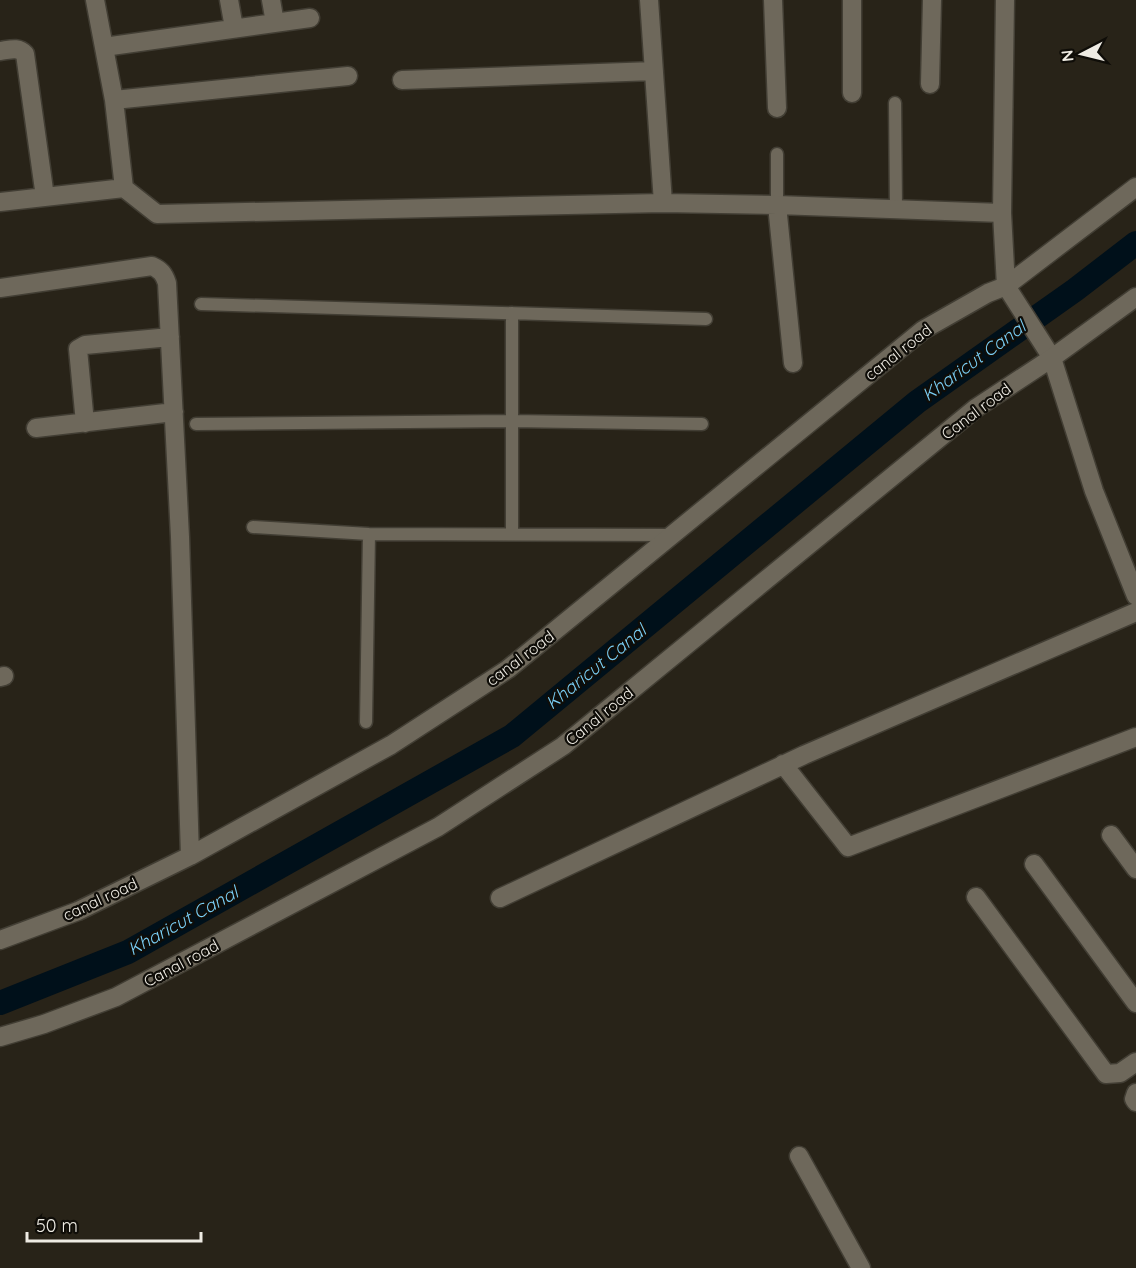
<svg xmlns="http://www.w3.org/2000/svg" width="1136" height="1268" font-family="Quicksand,sans-serif">
  <style>
    .lines { fill: none; stroke-linecap: round; stroke-linejoin: round }
    .canal { stroke: #00101a; stroke-width: 24 }
    .service-casing { stroke: #423e34; stroke-width: 15 }
    .minor-casing { stroke: #423e34; stroke-width: 21 }
    .tertiary-casing { stroke: #423e34; stroke-width: 21 }
    .service { stroke: #6e685b; stroke-width: 12 }
    .minor { stroke: #6e685b; stroke-width: 18 }
    .tertiary { stroke: #6e685b; stroke-width: 18 }
    .labels { text-anchor: middle; stroke-width: 4.5; stroke-linejoin: round; paint-order: stroke }
    .street-label { font-size: 16px; fill: #eeebe3; stroke: #0f0d08 }
    .water-label { font-size: 18px; font-style: italic; fill: #7acff6; stroke: #0f0d08 }
  </style>
  <rect width="100%" height="100%" fill="#282318"/>
  <g class="lines">
    <!-- canal -->
    <path class="canal" d="M 0,1003 L 128,952 L 512,736 L 917,402 L 1075,290 L 1136,243"/>
    <!-- service casing -->
    <g class="service-casing">
      <path id="service" d="M 895,103 L 896,208
        M 777,205 L 777,154
        M 201,304 L 706,319
        M 196,424 L 512,421 L 702,424
        M 253,527 L 369,534 L 673,535
        M 512,534 L 512,313
        M 366,722 L 369,534"/>
    </g>
    <!-- minor casing -->
    <g class="minor-casing">
      <path id="minor" d="M 229,0 L 234,28
        M 271,0 L 275,23
        M 649,0 L 663,203
        M 773,0 L 777,108
        M 852,0 L 852,93
        M 1005,0 L 1002,213 L 1006,286 L 1052,358
        M 104,47 L 310,18
        M 0,51 C 9,50 18,46 25,54 L 45,197
        M 402,80 L 654,71
        M 930,84 L 932,0
        M 114,100 L 348,76
        M 124,188 L 157,214 L 663,203 L 777,205 L 1002,213
        M 0,202 L 124,188 L 114,100 L 95,0
        M 777,205 L 793,363
        M 0,288 L 152,266 C 161,270 164,274 167,283 L 180,537 L 190,856
        M 85,423 L 78,349 L 85,345 L 170,337
        M 36,428 L 174,412
        M 0,677 L 4,676
        M 783,764 L 848,847 L 1136,737
        M 1111,835 L 1136,869
        M 1034,864 L 1136,1003
        M 976,897 L 1106,1074 L 1120,1073 L 1136,1062
        M 500,898 L 804,755 L 1136,612
        M 0,940 L 78,911 L 190,856 L 391,745 L 508,669 L 923,330 L 988,293 L 1006,286 L 1136,187
        M 1136,1093 L 1134,1099 L 1136,1102
        M 799,1156 L 861,1268"/>
    </g>
    <!-- tertiary casing -->
    <g class="tertiary-casing">
      <path id="tertiary" d="M 1052,358 L 1094,491 L 1136,596
        M 0,1037 L 44,1024 L 116,997 L 438,827 L 563,746 L 976,408 L 1052,358 L 1136,297"/>
    </g>
    <!-- service -->
    <use href="#service" class="service"/>
    <!-- minor -->
    <use href="#minor" class="minor"/>
    <!-- tertiary -->
    <use href="#tertiary" class="tertiary"/>
  </g>
  <g class="labels">
    <!-- street labels -->
    <g class="street-label">
      <text transform="translate(898 352) rotate(-38)" y="6">canal road</text>
      <text transform="translate(976 411) rotate(-37)" y="6">Canal road</text>
      <text transform="translate(520 658) rotate(-37)" y="6">canal road</text>
      <text transform="translate(599 716) rotate(-39)" y="6">Canal road</text>
      <text transform="translate(100 899) rotate(-25)" y="6">canal road</text>
      <text transform="translate(181 963) rotate(-28)" y="6">Canal road</text>
    </g>
    <!-- water labels -->
    <g class="water-label">
      <text transform="translate(974 361) rotate(-36)" y="6">Kharicut Canal</text>
      <text transform="translate(596 667) rotate(-39)" y="6">Kharicut Canal</text>
      <text transform="translate(183 921) rotate(-29)" y="6">Kharicut Canal</text>
    </g>
  </g>
  <!-- north arrow -->
  <g transform="translate(1082 54) rotate(263)" stroke="#0f0d08" stroke-width="4.5" paint-order="stroke">
  <path d="M0-4.5L10 22L0 15L-10 22Z" fill="#eeebe3"/>
  <text y="-9" font-size="16" font-weight="bold" text-anchor="middle" fill="#eeebe3">N</text>
  </g>
  <!-- scale -->
  <path d="M27 1232v9h174v-9" fill="none" stroke="#eeebe3" stroke-width="3"/>
  <text x="36" y="1232" font-size="18" fill="#eeebe3" stroke="#0f0d08" stroke-width="4.5" paint-order="stroke">50 m</text>
</svg>
